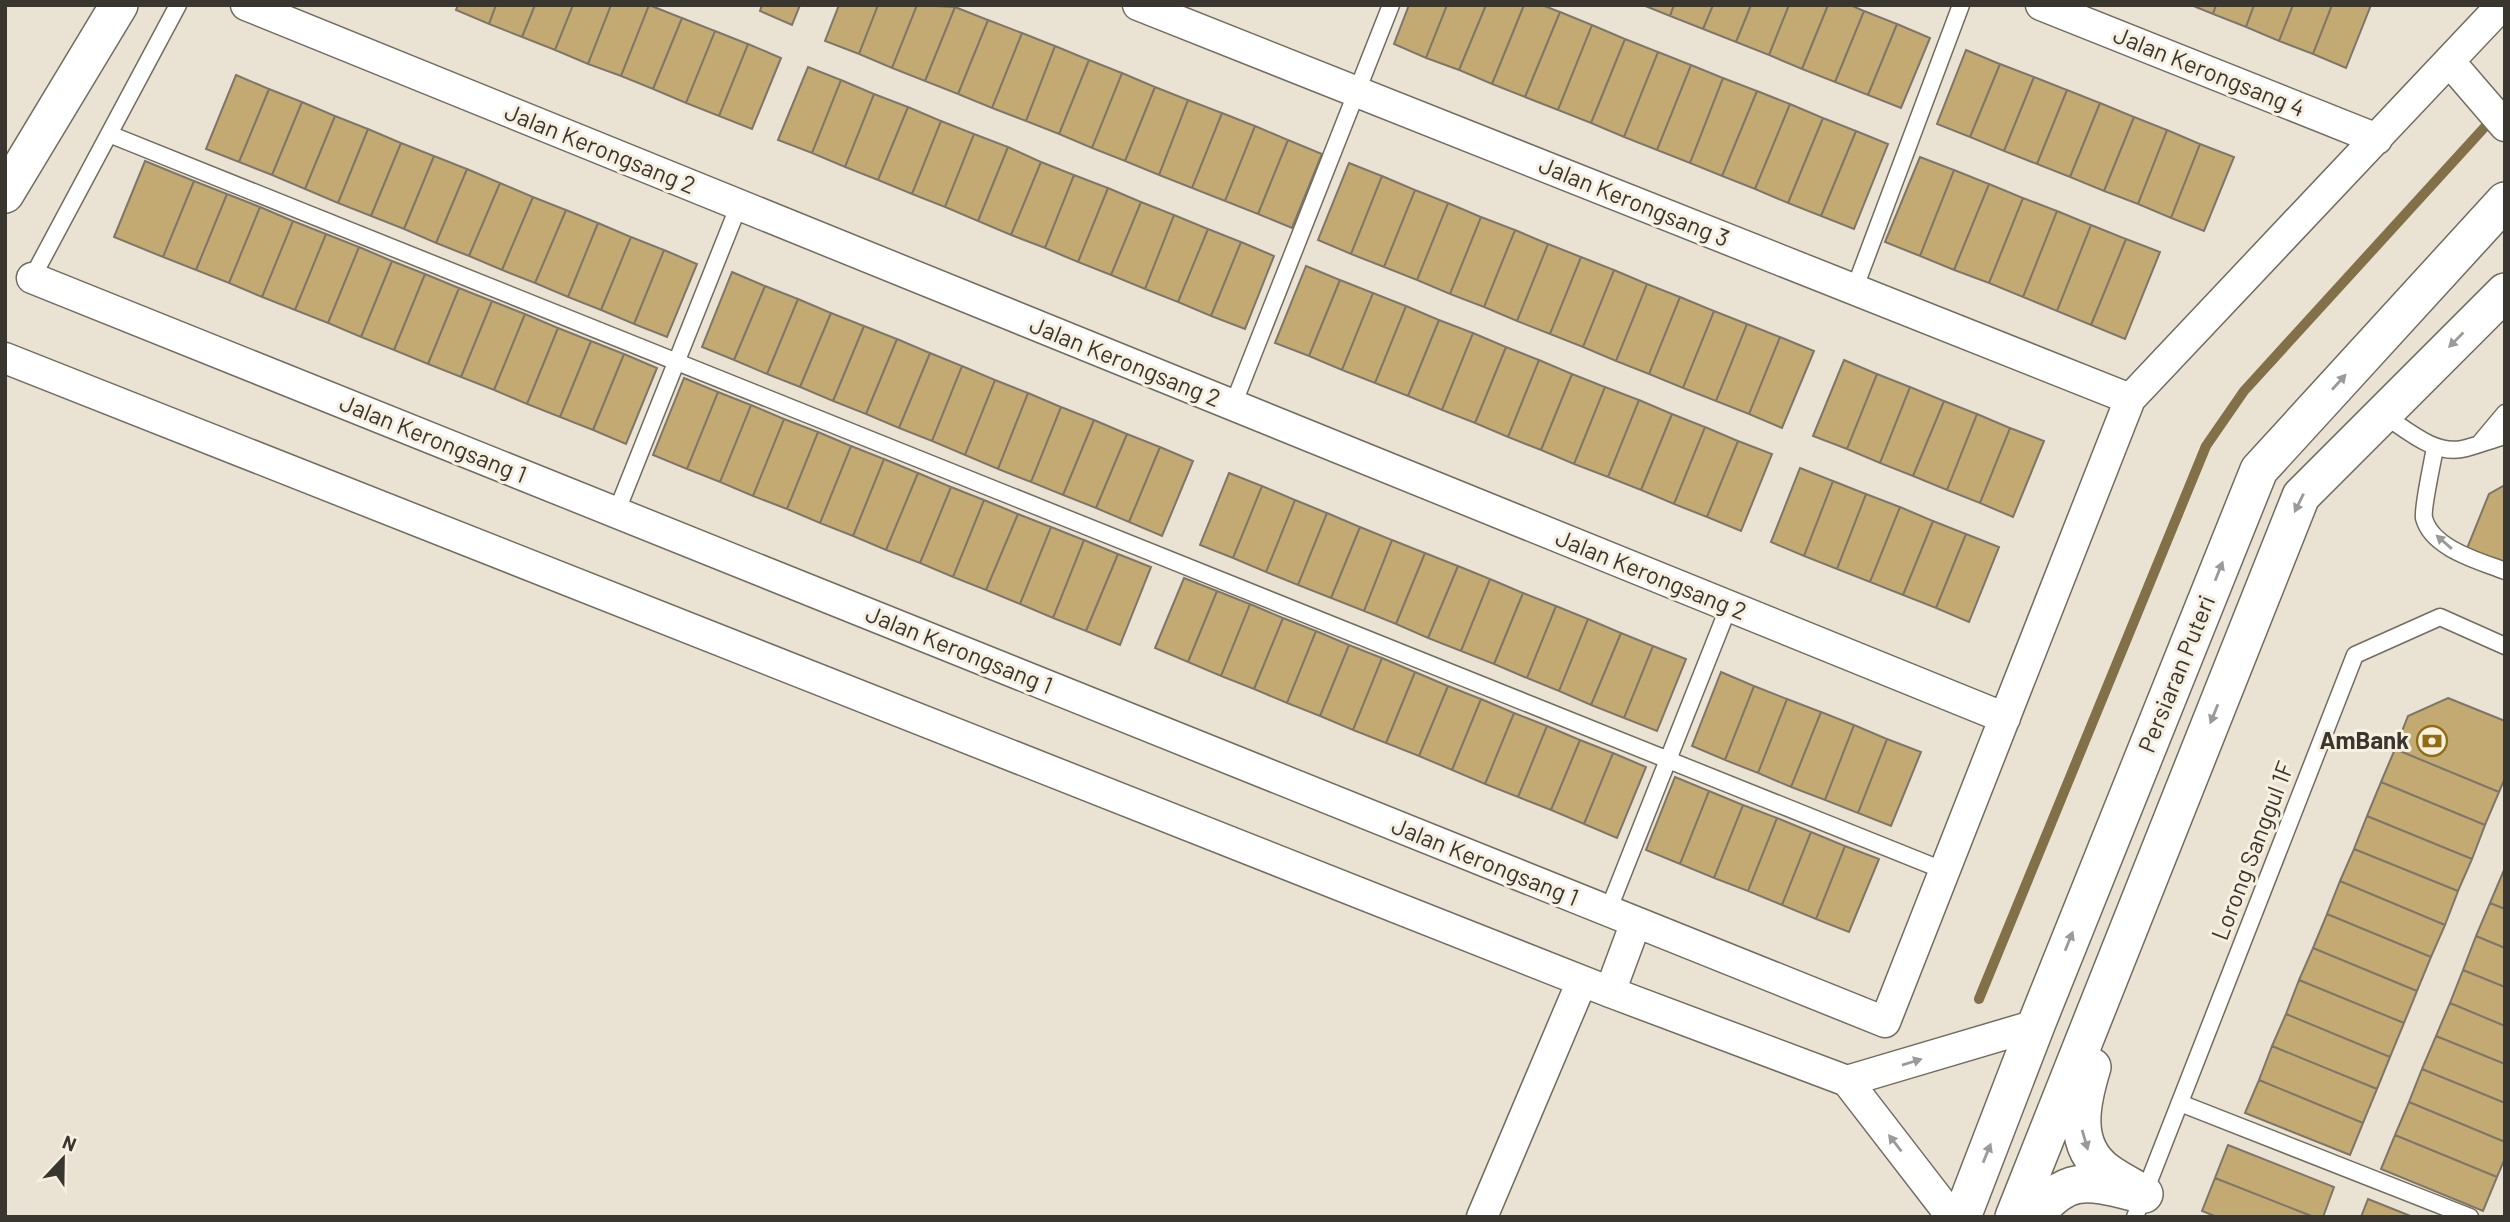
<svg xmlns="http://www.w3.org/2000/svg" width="2510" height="1222" font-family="Barlow,sans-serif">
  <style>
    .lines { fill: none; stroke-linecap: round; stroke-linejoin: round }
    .stream { stroke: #827048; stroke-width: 10 }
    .building { fill: #c3a972; stroke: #7d7669; stroke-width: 2 }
    .service-casing { stroke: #726c5f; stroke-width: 19 }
    .minor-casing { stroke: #726c5f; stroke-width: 33 }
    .tertiary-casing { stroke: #726c5f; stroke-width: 40 }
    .service { stroke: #fff; stroke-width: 16 }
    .minor { stroke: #fff; stroke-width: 30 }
    .tertiary { stroke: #fff; stroke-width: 37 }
    .oneway { fill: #9c9a98 }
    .labels { text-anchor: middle; stroke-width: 6; stroke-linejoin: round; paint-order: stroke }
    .street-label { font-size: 24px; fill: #393630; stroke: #f7f0e1 }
    .poi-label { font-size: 24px; font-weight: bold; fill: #393630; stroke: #f7f0e1; text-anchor: end }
  </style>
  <rect width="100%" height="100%" fill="#eae3d4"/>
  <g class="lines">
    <!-- stream -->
    <path class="stream" d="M 1979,999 L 2206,446 L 2244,391 L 2493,118"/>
  </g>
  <!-- building -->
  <path class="building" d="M 458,5 L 496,5 L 489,24 L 456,10 Z
    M 496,5 L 535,5 L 522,37 L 489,24 Z
    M 535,5 L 573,5 L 555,50 L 522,37 Z
    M 573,5 L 611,5 L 588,64 L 555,50 Z
    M 611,5 L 649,5 L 621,76 L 588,64 Z
    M 649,5 L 682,18 L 653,89 L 621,76 Z
    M 762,5 L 800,5 L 792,25 L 760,11 Z
    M 839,5 L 878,5 L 859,54 L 825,41 Z
    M 878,5 L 917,5 L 892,68 L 859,54 Z
    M 917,5 L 955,7 L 925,81 L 892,68 Z
    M 1409,5 L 1447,5 L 1426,58 L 1394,44 Z
    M 1447,5 L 1486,5 L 1459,70 L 1426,58 Z
    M 1486,5 L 1524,5 L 1492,84 L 1459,70 Z
    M 1524,5 L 1542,5 L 1560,12 L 1525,97 L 1492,84 Z
    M 1643,5 L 1674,5 L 1670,16 Z
    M 1674,5 L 1713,5 L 1703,29 L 1670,16 Z
    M 1713,5 L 1751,5 L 1736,42 L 1703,29 Z
    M 1751,5 L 1789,5 L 1769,55 L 1736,42 Z
    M 1789,5 L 1828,5 L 1802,69 L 1769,55 Z
    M 1828,5 L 1850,5 L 1864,11 L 1835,82 L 1802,69 Z
    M 2191,5 L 2216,5 L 2213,14 Z
    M 2216,5 L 2254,5 L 2246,27 L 2213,14 Z
    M 2254,5 L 2293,5 L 2279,41 L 2246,27 Z
    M 2293,5 L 2332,5 L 2313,54 L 2279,41 Z
    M 2332,5 L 2371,5 L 2346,68 L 2313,54 Z
    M 955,7 L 988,20 L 958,94 L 925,81 Z
    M 1864,11 L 1897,24 L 1868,95 L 1835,82 Z
    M 1560,12 L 1592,25 L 1558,110 L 1525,97 Z
    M 682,18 L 715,31 L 686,103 L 653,89 Z
    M 988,20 L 1022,33 L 992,108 L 958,94 Z
    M 1897,24 L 1930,38 L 1901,108 L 1868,95 Z
    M 1592,25 L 1625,39 L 1591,123 L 1558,110 Z
    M 715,31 L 748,44 L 719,116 L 686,103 Z
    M 1022,33 L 1055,46 L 1026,121 L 992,108 Z
    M 1625,39 L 1658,52 L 1624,137 L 1591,123 Z
    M 748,44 L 781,58 L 752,129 L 719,116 Z
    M 1055,46 L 1089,60 L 1059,134 L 1026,121 Z
    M 1966,50 L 2000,64 L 1970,137 L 1937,124 Z
    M 1658,52 L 1691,65 L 1657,150 L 1624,137 Z
    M 1089,60 L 1122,73 L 1092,148 L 1059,134 Z
    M 2000,64 L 2034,77 L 2004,151 L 1970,137 Z
    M 1691,65 L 1723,78 L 1690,163 L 1657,150 Z
    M 808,67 L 841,80 L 812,153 L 778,140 Z
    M 1122,73 L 1155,87 L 1125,161 L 1092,148 Z
    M 236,75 L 269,89 L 239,162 L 206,149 Z
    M 2034,77 L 2067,90 L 2037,164 L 2004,151 Z
    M 1723,78 L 1757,91 L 1722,176 L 1690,163 Z
    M 841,80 L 874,94 L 845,167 L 812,153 Z
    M 1155,87 L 1188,100 L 1159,175 L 1125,161 Z
    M 269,89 L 302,102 L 272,175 L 239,162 Z
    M 2067,90 L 2100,103 L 2070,177 L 2037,164 Z
    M 1757,91 L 1790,104 L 1755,189 L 1722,176 Z
    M 874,94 L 908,107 L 878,180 L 845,167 Z
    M 1188,100 L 1222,113 L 1192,188 L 1159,175 Z
    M 302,102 L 335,116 L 305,189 L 272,175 Z
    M 2100,103 L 2134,117 L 2104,191 L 2070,177 Z
    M 1790,104 L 1823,118 L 1788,203 L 1755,189 Z
    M 908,107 L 941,121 L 912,194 L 878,180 Z
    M 1222,113 L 1255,126 L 1225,201 L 1192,188 Z
    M 335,116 L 368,129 L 338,203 L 305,189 Z
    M 2134,117 L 2167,130 L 2138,204 L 2104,191 Z
    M 1823,118 L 1856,131 L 1821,216 L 1788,203 Z
    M 941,121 L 974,134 L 945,207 L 912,194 Z
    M 1255,126 L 1288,140 L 1258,214 L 1225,201 Z
    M 368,129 L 401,143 L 371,216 L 338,203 Z
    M 2167,130 L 2200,144 L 2171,218 L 2138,204 Z
    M 1856,131 L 1888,144 L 1854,229 L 1821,216 Z
    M 974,134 L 1008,147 L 978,221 L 945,207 Z
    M 1288,140 L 1322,154 L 1292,228 L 1258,214 Z
    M 401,143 L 434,156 L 404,229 L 371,216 Z
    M 2200,144 L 2234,157 L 2204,231 L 2171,218 Z
    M 1008,147 L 1041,162 L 1011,235 L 978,221 Z
    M 434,156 L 467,169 L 436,243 L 404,229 Z
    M 1920,157 L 1954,170 L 1920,256 L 1885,242 Z
    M 145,161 L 194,181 L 163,257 L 114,237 Z
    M 1041,162 L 1074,175 L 1045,248 L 1011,235 Z
    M 1349,163 L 1382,176 L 1351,254 L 1318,240 Z
    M 467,169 L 500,183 L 469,256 L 436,243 Z
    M 1954,170 L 1989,184 L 1954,270 L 1920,256 Z
    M 1074,175 L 1108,188 L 1078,262 L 1045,248 Z
    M 1382,176 L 1415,190 L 1384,267 L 1351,254 Z
    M 194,181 L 227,194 L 196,270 L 163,257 Z
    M 500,183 L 533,197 L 502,270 L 469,256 Z
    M 1989,184 L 2023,198 L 1989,283 L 1954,270 Z
    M 1108,188 L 1141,202 L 1111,275 L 1078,262 Z
    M 1415,190 L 1448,203 L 1417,280 L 1384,267 Z
    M 227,194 L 260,207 L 229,283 L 196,270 Z
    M 533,197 L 566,210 L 535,283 L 502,270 Z
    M 2023,198 L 2057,211 L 2023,297 L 1989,283 Z
    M 1141,202 L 1174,215 L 1145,289 L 1111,275 Z
    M 1448,203 L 1481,217 L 1450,294 L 1417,280 Z
    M 260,207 L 293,221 L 262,297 L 229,283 Z
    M 566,210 L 598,223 L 568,297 L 535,283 Z
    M 2057,211 L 2091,225 L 2057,311 L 2023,297 Z
    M 1174,215 L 1208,229 L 1178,302 L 1145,289 Z
    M 1481,217 L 1515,230 L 1484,307 L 1450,294 Z
    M 293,221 L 326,234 L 295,310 L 262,297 Z
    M 598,223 L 631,237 L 601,310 L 568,297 Z
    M 2091,225 L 2126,239 L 2091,325 L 2057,311 Z
    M 1208,229 L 1241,242 L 1211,316 L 1178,302 Z
    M 1515,230 L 1548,244 L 1517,321 L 1484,307 Z
    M 326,234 L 359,247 L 328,323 L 295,310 Z
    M 631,237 L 664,250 L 634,324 L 601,310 Z
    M 2126,239 L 2160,252 L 2125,339 L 2091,325 Z
    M 1241,242 L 1274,256 L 1245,329 L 1211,316 Z
    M 1548,244 L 1581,257 L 1550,334 L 1517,321 Z
    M 359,247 L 392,261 L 361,337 L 328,323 Z
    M 664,250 L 697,264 L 667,337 L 634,324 Z
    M 1581,257 L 1614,270 L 1583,347 L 1550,334 Z
    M 392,261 L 425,274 L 394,350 L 361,337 Z
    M 1306,266 L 1340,280 L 1309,356 L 1275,343 Z
    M 1614,270 L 1647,284 L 1616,361 L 1583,347 Z
    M 732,272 L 765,286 L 734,360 L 702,347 Z
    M 425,274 L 459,288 L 428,364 L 394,350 Z
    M 1340,280 L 1373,293 L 1342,370 L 1309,356 Z
    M 1647,284 L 1680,297 L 1649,374 L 1616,361 Z
    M 765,286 L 798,299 L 767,374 L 734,360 Z
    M 459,288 L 492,301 L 461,377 L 428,364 Z
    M 1373,293 L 1406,306 L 1375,383 L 1342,370 Z
    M 1680,297 L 1714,311 L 1683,388 L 1649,374 Z
    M 798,299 L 831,313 L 800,387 L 767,374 Z
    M 492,301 L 525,314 L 494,390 L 461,377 Z
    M 1406,306 L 1439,320 L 1408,396 L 1375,383 Z
    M 1714,311 L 1747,324 L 1716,401 L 1683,388 Z
    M 831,313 L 864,326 L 833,401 L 800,387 Z
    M 525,314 L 558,328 L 527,404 L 494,390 Z
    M 1439,320 L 1473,333 L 1442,410 L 1408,396 Z
    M 1747,324 L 1780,337 L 1749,414 L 1716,401 Z
    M 864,326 L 897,339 L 866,414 L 833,401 Z
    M 558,328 L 591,341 L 560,417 L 527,404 Z
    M 1473,333 L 1506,347 L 1475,423 L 1442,410 Z
    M 1780,337 L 1814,351 L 1782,428 L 1749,414 Z
    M 897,339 L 930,353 L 899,428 L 866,414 Z
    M 591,341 L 624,354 L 593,430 L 560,417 Z
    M 1506,347 L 1539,360 L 1508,437 L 1475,423 Z
    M 930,353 L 962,366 L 932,441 L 899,428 Z
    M 624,354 L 657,368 L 626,444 L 593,430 Z
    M 1539,360 L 1572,374 L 1541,450 L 1508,437 Z
    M 1844,360 L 1877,374 L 1847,449 L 1813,436 Z
    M 962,366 L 995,380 L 965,455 L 932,441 Z
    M 1572,374 L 1605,387 L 1574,464 L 1541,450 Z
    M 1877,374 L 1910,387 L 1880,463 L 1847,449 Z
    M 684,378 L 718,392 L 687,469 L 653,455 Z
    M 995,380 L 1028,393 L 998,469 L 965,455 Z
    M 1605,387 L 1639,400 L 1608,477 L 1574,464 Z
    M 1910,387 L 1944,401 L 1913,476 L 1880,463 Z
    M 718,392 L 751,405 L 720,482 L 687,469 Z
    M 1028,393 L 1061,407 L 1031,482 L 998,469 Z
    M 1639,400 L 1672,414 L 1641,490 L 1608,477 Z
    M 1944,401 L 1977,414 L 1947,490 L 1913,476 Z
    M 751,405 L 784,419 L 753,496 L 720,482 Z
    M 1061,407 L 1094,420 L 1063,495 L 1031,482 Z
    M 1672,414 L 1705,427 L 1674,504 L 1641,490 Z
    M 1977,414 L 2010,428 L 1980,503 L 1947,490 Z
    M 784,419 L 818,432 L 787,509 L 753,496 Z
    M 1094,420 L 1127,434 L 1096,508 L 1063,495 Z
    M 1705,427 L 1738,441 L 1707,517 L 1674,504 Z
    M 2010,428 L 2044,441 L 2013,517 L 1980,503 Z
    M 818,432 L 851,446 L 820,523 L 787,509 Z
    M 1127,434 L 1160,447 L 1129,522 L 1096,508 Z
    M 1738,441 L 1772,454 L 1741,531 L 1707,517 Z
    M 851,446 L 884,459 L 853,536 L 820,523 Z
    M 1160,447 L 1193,461 L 1162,536 L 1129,522 Z
    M 884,459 L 918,473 L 886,550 L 853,536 Z
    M 1800,468 L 1833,481 L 1804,556 L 1771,542 Z
    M 918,473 L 951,487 L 920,563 L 886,550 Z
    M 1229,473 L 1262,486 L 1233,558 L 1200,545 Z
    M 1833,481 L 1866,494 L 1837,569 L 1804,556 Z
    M 2505,485 L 2505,566 L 2466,551 L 2489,494 Z
    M 1262,486 L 1295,500 L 1266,572 L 1233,558 Z
    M 951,487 L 984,500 L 953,577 L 920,563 Z
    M 1866,494 L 1900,507 L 1870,582 L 1837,569 Z
    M 984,500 L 1018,514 L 986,590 L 953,577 Z
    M 1295,500 L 1327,513 L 1298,585 L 1266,572 Z
    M 1900,507 L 1933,521 L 1903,595 L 1870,582 Z
    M 1327,513 L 1360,527 L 1331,598 L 1298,585 Z
    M 1018,514 L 1051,527 L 1020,604 L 986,590 Z
    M 1933,521 L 1966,534 L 1936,608 L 1903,595 Z
    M 1051,527 L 1084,540 L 1053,618 L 1020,604 Z
    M 1360,527 L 1392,540 L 1364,611 L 1331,598 Z
    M 1966,534 L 1999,547 L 1969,622 L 1936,608 Z
    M 1084,540 L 1118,554 L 1086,631 L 1053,618 Z
    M 1392,540 L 1425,553 L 1396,624 L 1364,611 Z
    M 1425,553 L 1458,566 L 1428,638 L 1396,624 Z
    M 1118,554 L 1151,567 L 1120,645 L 1086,631 Z
    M 1458,566 L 1490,579 L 1461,651 L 1428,638 Z
    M 1184,578 L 1217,591 L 1188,662 L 1155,648 Z
    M 1490,579 L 1523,593 L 1494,664 L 1461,651 Z
    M 1217,591 L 1250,604 L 1221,676 L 1188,662 Z
    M 1523,593 L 1556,606 L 1527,678 L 1494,664 Z
    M 1250,604 L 1283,618 L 1254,689 L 1221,676 Z
    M 1556,606 L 1588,619 L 1559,691 L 1527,678 Z
    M 1283,618 L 1316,631 L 1287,703 L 1254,689 Z
    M 1588,619 L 1621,633 L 1591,705 L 1559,691 Z
    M 1316,631 L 1349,645 L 1320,716 L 1287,703 Z
    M 1621,633 L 1653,646 L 1624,718 L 1591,705 Z
    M 1349,645 L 1382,658 L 1353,730 L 1320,716 Z
    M 1653,646 L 1686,659 L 1657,731 L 1624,718 Z
    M 1382,658 L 1415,672 L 1386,743 L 1353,730 Z
    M 1415,672 L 1448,686 L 1419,756 L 1386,743 Z
    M 1721,672 L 1754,686 L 1725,760 L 1692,746 Z
    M 1448,686 L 1481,699 L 1452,770 L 1419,756 Z
    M 1754,686 L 1787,699 L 1758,773 L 1725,760 Z
    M 2448,698 L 2505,721 L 2505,778 L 2499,792 L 2395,749 L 2408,716 Z
    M 1481,699 L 1514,713 L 1485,784 L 1452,770 Z
    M 1787,699 L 1821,712 L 1791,787 L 1758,773 Z
    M 1821,712 L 1854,725 L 1825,800 L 1791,787 Z
    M 1514,713 L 1547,726 L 1518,797 L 1485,784 Z
    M 1854,725 L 1887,739 L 1858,813 L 1825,800 Z
    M 1547,726 L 1580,740 L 1551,810 L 1518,797 Z
    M 1887,739 L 1921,752 L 1891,826 L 1858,813 Z
    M 1580,740 L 1613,753 L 1584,824 L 1551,810 Z
    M 2395,749 L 2499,792 L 2485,825 L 2381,782 Z
    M 1613,753 L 1646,767 L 1617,838 L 1584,824 Z
    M 1675,777 L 1709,791 L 1680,864 L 1646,850 Z
    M 2381,782 L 2485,825 L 2472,859 L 2367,816 Z
    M 1709,791 L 1743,805 L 1714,878 L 1680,864 Z
    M 1743,805 L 1777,818 L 1748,891 L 1714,878 Z
    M 2367,816 L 2472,859 L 2458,891 L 2354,849 Z
    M 1777,818 L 1811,832 L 1782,905 L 1748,891 Z
    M 1811,832 L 1845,846 L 1816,919 L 1782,905 Z
    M 1845,846 L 1879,859 L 1849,932 L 1816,919 Z
    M 2354,849 L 2458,891 L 2445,925 L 2340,881 Z
    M 2504,870 L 2505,871 L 2505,909 L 2490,903 Z
    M 2340,881 L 2445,925 L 2431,957 L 2327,914 Z
    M 2490,903 L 2505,909 L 2505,948 L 2476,936 Z
    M 2327,914 L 2431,957 L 2417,991 L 2313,948 Z
    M 2476,936 L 2505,948 L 2505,987 L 2463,970 Z
    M 2313,948 L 2417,991 L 2404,1023 L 2299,980 Z
    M 2463,970 L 2505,987 L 2505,1026 L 2450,1003 Z
    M 2299,980 L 2404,1023 L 2390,1057 L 2286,1014 Z
    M 2450,1003 L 2505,1026 L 2505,1064 L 2436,1036 Z
    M 2286,1014 L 2390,1057 L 2377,1089 L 2272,1046 Z
    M 2436,1036 L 2505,1064 L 2505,1103 L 2422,1069 Z
    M 2272,1046 L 2377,1089 L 2363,1123 L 2259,1080 Z
    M 2422,1069 L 2505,1103 L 2505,1142 L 2409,1102 Z
    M 2259,1080 L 2363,1123 L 2350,1155 L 2245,1113 Z
    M 2409,1102 L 2505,1142 L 2505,1158 L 2497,1177 L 2395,1135 Z
    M 2395,1135 L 2497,1177 L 2483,1211 L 2381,1169 Z
    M 2228,1145 L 2334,1187 L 2323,1217 L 2314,1217 L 2215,1178 Z
    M 2215,1178 L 2314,1217 L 2217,1217 L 2202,1211 Z
    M 2368,1199 L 2413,1217 L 2361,1217 Z"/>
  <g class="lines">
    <!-- service casing -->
    <g class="service-casing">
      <path id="service" d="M 109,134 L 1945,871
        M 32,278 L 178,5
        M 1854,290 L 1961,5
        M 1233,405 L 1391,5
        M 2382,414 C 2405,428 2433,455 2462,449 C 2476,446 2490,440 2505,436
        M 2479,444 L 2505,413
        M 2435,447 C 2433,461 2422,508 2424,518 C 2432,549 2480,561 2505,571
        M 616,513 L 739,205
        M 1608,911 L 1729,606
        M 2180,1103 L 2470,1217
        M 2135,1217 L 2355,655 L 2440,617 L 2505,646"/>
    </g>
    <!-- minor casing -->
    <g class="minor-casing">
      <path id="minor" d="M 246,5 L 2005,718
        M 1138,5 L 2130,399
        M 2041,5 L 2377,139
        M 2449,61 L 2505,126
        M 32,278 L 1885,1022 L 2130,399 L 2502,5
        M 5,358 L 1610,992 L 1847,1081 L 1952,1217
        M 1610,992 L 1636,922
        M 1847,1081 L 2036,1025
        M 1482,1217 L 1582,981"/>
    </g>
    <!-- tertiary casing -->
    <g class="tertiary-casing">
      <path id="tertiary" d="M 5,194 L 119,5
        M 2092,1067 C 2081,1103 2071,1146 2107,1172 C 2118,1180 2132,1187 2144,1194
        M 1962,1217 L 2036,1025 L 2259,470 L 2505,201
        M 2014,1217 L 2301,496 L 2505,292
        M 2034,1217 C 2066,1176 2085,1180 2133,1192"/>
    </g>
    <!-- service -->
    <use href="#service" class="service"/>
    <!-- minor -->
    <use href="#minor" class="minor"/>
    <!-- tertiary -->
    <use href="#tertiary" class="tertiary"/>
  </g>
  <!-- one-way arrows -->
  <defs><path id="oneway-solid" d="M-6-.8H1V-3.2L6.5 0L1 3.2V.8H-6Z" transform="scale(1.75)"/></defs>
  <g class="oneway">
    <use href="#oneway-solid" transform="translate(2456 340) rotate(135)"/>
    <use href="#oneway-solid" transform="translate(2339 382) rotate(-48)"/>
    <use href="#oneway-solid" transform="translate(2299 503) rotate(116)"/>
    <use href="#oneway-solid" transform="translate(2444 542) rotate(-139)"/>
    <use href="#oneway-solid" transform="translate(2219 571) rotate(-68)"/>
    <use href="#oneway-solid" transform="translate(2214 714) rotate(112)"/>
    <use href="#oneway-solid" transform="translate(2069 941) rotate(-68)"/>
    <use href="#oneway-solid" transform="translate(1912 1062) rotate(-17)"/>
    <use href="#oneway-solid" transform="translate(2085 1140) rotate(74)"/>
    <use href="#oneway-solid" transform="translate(1895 1143) rotate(-128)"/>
    <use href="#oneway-solid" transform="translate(1987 1153) rotate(-68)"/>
  </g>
  <!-- icons -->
  <defs>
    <g id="bank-ring" transform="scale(1.575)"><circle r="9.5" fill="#f7f0e1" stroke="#906d13" stroke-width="1.5"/><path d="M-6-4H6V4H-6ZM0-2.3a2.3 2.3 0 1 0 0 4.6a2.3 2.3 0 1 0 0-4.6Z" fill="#906d13"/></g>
  </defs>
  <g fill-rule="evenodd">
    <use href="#bank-ring" x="2432" y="741"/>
  </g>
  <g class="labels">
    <!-- street labels -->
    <g class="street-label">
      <text transform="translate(2209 72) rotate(22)" y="8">Jalan Kerongsang 4</text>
      <text transform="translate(600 149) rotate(22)" y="8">Jalan Kerongsang 2</text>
      <text transform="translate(1634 202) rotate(22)" y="8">Jalan Kerongsang 3</text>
      <text transform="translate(1125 362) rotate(22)" y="8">Jalan Kerongsang 2</text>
      <text transform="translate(433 439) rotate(22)" y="8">Jalan Kerongsang 1</text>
      <text transform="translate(1651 575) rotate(22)" y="8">Jalan Kerongsang 2</text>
      <text transform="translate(959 650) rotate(22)" y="8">Jalan Kerongsang 1</text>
      <text transform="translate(2177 674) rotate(-68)" y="8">Persiaran Puteri</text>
      <text transform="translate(2253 851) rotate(-69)" y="8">Lorong Sanggul 1F</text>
      <text transform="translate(1485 862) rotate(22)" y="8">Jalan Kerongsang 1</text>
    </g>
    <!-- poi labels -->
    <g class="poi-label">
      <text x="2409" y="749">AmBank</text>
    </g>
  </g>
  <!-- border -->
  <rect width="2510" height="1222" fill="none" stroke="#393630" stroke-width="14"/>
  <!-- north arrow -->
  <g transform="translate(63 1159) rotate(22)" stroke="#f7f0e1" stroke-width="5" paint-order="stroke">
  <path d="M0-5L12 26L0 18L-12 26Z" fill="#393630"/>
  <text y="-10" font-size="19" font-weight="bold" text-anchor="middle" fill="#393630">N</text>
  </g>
</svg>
